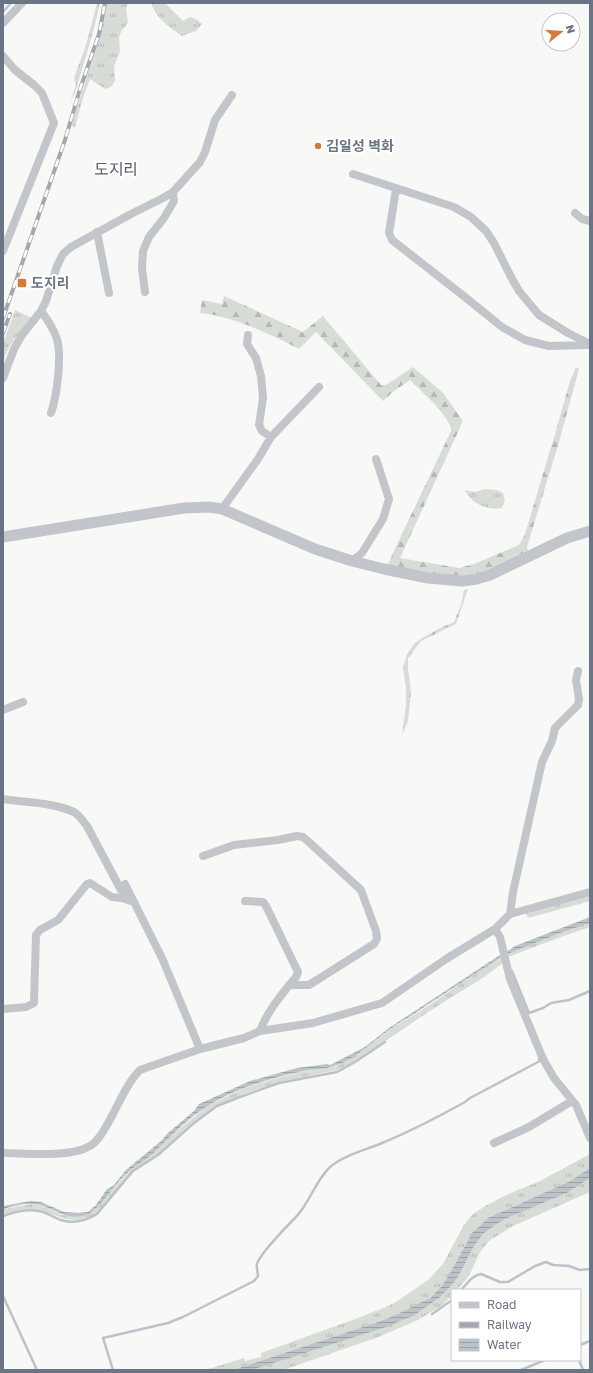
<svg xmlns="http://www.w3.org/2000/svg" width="593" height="1373" font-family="'Golos Text','Noto Sans KR',sans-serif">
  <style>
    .grass { fill: url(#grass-tufts) }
    .forest { fill: url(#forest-firs) }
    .water { fill: url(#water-rules) }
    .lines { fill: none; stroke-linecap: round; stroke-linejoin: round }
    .stream { stroke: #bcc3c8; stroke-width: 2.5 }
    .minor { stroke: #c2c5c9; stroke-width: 8 }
    .tertiary { stroke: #c2c5c9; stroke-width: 11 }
    .rail-casing { stroke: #a4a8ae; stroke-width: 4 }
    .rail { stroke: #fff; stroke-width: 2.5; stroke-dasharray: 8; stroke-linecap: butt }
    .poi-dot { fill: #d07c3e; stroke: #fff; stroke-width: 1.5 }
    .labels { text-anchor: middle; stroke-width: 4; stroke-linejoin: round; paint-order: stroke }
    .poi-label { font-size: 14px; font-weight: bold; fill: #6b7484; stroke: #fff; text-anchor: start }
    .quarter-label { font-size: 16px; fill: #585e6a; stroke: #fff }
  </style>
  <defs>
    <pattern id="grass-tufts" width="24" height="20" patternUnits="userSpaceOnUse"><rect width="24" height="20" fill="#d7ddd6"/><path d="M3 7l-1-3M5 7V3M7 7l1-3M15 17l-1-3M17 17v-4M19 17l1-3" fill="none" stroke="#b2b8b3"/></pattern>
    <pattern id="forest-firs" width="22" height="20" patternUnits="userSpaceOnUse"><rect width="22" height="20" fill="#d7ddd6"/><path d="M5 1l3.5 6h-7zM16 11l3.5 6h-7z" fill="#b2b8b3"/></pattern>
    <pattern id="water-rules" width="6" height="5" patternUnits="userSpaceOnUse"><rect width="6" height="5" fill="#bcc3c8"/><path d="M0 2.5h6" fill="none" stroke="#9da3a8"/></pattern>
  </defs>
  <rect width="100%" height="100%" fill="#f8f8f6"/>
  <!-- grass -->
  <path class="grass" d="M 97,3 L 100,3 L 94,29 L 75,93 L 70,102 L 76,85 L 74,78 L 86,45 Z
    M 107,3 L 128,3 L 126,9 L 128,23 L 122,30 L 119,37 L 120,52 L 114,66 L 115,81 L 111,87 L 105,89 L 90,79 L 83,98 L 75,127 L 71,126 L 98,41 Z
    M 151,3 L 165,3 L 183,21 L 190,17 L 196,19 L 202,24 L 196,31 L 182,36 C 170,28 155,17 151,3 Z
    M 15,310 L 32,318 C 20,331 9,344 3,361 L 3,343 Z
    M 485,489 L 497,490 L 503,493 L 505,501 L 502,508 C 488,511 470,503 465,490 L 475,492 Z
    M 590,894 L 590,901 L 528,918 L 525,912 Z
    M 590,923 L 590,927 L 566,935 L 508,957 L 507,954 L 514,951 L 563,932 Z
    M 501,956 L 503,963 L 484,977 L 428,1012 L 374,1049 L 348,1065 L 337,1070 L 279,1082 L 246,1093 L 217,1106 L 193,1122 L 158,1154 L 133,1171 L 96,1214 L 82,1220 L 77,1220 L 65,1219 L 43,1211 L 29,1209 L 23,1209 L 3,1214 L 3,1209 L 32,1204 L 46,1207 L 62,1215 L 83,1216 L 98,1206 L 132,1168 L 150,1156 L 171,1136 L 207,1106 L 245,1088 L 270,1080 L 300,1072 L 320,1069 L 337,1066 L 368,1047 L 392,1028 L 419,1012 Z
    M 590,1154 L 590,1168 L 568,1182 L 488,1218 C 463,1238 460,1262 442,1286 C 427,1305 400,1313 378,1322 L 233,1370 L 205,1370 L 244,1358 L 245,1361 L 261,1357 L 261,1353 L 358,1318 L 386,1307 L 396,1302 L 428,1280 L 443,1264 L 464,1225 L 473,1214 L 482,1208 L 504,1196 L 540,1181 Z
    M 590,1178 L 590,1192 L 511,1227 L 489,1241 L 480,1252 L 469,1276 L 457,1290 L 452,1290 L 452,1296 L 441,1306 L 418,1320 L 376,1338 L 283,1370 L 252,1370 L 415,1315 L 439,1298 L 458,1277 L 473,1248 L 483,1234 L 494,1226 L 505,1219 L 567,1193 Z"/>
  <!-- forest -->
  <path class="forest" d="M 224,296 L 303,332 L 323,316 L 381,385 L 386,385 L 413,367 L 443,393 L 463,421 L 400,558 L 459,568 L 474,564 L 519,545 L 525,534 L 555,434 L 570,381 L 576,367 L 579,369 L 559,442 L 527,547 L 528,551 C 514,558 498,568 483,572 C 454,581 418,570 388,565 L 391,557 L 451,431 C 453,419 419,389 410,380 L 394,391 L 383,401 L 316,332 L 299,349 C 269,334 233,316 200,313 L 202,300 L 222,304 Z
    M 468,589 L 456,624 L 421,641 L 408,658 L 408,669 L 411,692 L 408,721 L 402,735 L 406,705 L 406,688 L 403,668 L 407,654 L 414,644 L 419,640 L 438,629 L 454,622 L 461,605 L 464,590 Z"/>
  <!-- water -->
  <path class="water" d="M 590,917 L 590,923 L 563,932 L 505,955 L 506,952 L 515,946 Z
    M 500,955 L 501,956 L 498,959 L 427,1005 C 416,1014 403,1020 392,1028 C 373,1041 357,1059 334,1066 C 323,1070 310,1069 299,1072 C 267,1079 233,1090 206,1107 C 185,1120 169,1139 151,1155 C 143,1162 133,1167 125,1175 C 115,1185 101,1206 90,1213 C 68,1225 53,1205 33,1204 C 23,1203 12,1207 3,1209 L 3,1206 L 31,1201 L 41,1202 L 64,1212 L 78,1213 L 88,1212 L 96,1205 L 107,1189 L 113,1186 L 126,1170 L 161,1141 L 168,1133 L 194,1111 L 199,1104 L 250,1081 L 297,1068 L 327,1064 L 330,1065 L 336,1062 L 365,1047 L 389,1028 Z
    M 590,1168 L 590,1178 L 567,1193 L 505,1219 L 494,1226 L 483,1234 L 473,1248 L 458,1277 L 450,1287 L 439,1298 L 415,1315 L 386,1327 L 252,1370 L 233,1370 L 378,1322 L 398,1314 L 430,1298 L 441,1287 L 449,1275 L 472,1233 L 488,1218 L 568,1182 Z"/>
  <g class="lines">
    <!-- stream -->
    <path class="stream" d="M 3,12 L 11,3
      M 512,971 L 529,1013 L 543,1008 L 551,1003 L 569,1000 L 590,991
      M 3,1216 C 16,1211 29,1208 43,1212 C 49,1214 55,1218 61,1220 C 74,1224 86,1221 97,1214 L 133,1171 L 158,1155 L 194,1123 L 217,1106 L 240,1097 L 279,1083 L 337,1072 L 355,1062 L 385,1042
      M 461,1290 C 468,1283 471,1276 481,1274 L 500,1282 L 508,1282 L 535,1266 L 546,1262 L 553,1265 L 569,1266 L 580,1270 L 590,1269
      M 3,1296 L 37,1370
      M 432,1314 L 452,1300
      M 580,1345 L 590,1341
      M 579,1360 L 583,1370
      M 113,1370 L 103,1338 L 168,1323 L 183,1317 L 254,1281 L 258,1276 C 258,1272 256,1268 257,1264 C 259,1255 287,1226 295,1218 C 310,1203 315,1181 330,1167 C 344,1155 366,1150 382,1143 C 411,1131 438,1117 465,1102 L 470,1098 L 540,1061 L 539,1059
      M 521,1370 L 545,1360"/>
    <!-- minor -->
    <path class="minor" d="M 3,23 L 22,3
      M 3,56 L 15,70 L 34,85 L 42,93 L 54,123 L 3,251
      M 353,174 L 454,207 L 471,217 L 486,231 L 494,243 L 511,277 L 519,291 L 539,315 L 568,333 L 590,344
      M 396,189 L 389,233 L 392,240 L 465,297 L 502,327 L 525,340 L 549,346 L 590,345
      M 575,213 L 582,219 L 590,221
      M 97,232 L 109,293
      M 145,292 L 142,268 L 143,251 L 149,237 L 164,218 L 174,201 L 173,192
      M 41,311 C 48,320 53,328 57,339 C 62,356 57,396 51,413
      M 248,335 L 247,344 L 256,358 L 261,376 L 263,398 L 259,425 L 262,431 L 271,437
      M 3,378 L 14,349 L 22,335 L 41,311 L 46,301 L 57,266 L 63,254 L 71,247 L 131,214 L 163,198 L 173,192 L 200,162 L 205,152 L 215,120 L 232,95
      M 222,509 L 258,459 L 271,437 L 319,387
      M 352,561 L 362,553 L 383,519 L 389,499 L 376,459
      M 3,710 L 23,702
      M 3,799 C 26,803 52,802 74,812 C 79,815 83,821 87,826 L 121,890 L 132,900
      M 203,856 L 234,845 L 278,840 L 297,836 L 303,837 L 310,843 L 361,890 L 376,931 L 377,939 L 374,944 L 309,985 L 289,985
      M 125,884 L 162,958 L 200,1049
      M 245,901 L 263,902 L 266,906 L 298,972 L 296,977 C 282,994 268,1010 260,1031
      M 510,914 L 513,892 L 542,762 L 552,741 L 555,728 L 578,705 L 579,699 L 576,680 L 578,671
      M 495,929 L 500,937 L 510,979 L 543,1059 L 554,1078 L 576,1105 L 590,1138
      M 3,1009 L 26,1007 L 34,1003 L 36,935 L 40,930 L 58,920 L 87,884 L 90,883 L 112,897 L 122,898 L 134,902
      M 494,1143 L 529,1127 L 572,1101
      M 3,1153 C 27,1153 81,1160 97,1140 C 104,1132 108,1123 113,1114 C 121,1099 128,1082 140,1070 L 200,1049 L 244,1038 L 260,1031 L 313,1023 L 382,1003 L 446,959 L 495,929 L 510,914 L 590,892"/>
    <!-- tertiary -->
    <path class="tertiary" d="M 3,537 L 184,508 L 209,507 L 222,509 L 315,549 L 352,561 L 384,569 L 428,578 L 462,581 L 477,579 L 490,575 L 567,538 L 590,531"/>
    <!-- rail casing -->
    <g class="rail-casing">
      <path id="rail" d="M 3,318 L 65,140 L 80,89 L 99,34 L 105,3
        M 3,333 L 10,314"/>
    </g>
    <!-- rail -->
    <use href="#rail" class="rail"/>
  </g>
  <!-- markers -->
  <g class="poi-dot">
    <circle cx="318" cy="146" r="4"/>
    <rect x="17" y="278" width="10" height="10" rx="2"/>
  </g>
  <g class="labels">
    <!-- poi labels -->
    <g class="poi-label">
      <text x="326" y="151">김일성 벽화</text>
      <text x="31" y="288">도지리</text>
    </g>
    <!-- quarter labels -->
    <g class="quarter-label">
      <text x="116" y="175">도지리</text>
    </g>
  </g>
  <!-- border -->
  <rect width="593" height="1373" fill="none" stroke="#6b7484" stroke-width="8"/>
  <!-- legend -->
  <rect x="451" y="1289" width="130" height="72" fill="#ffffff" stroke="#c4c7ce"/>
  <rect x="459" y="1302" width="20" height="6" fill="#c2c5c9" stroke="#c4c7ce"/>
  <text x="487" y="1309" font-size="12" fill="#6b7484">Road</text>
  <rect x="459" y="1322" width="20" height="6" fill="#a4a8ae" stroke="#c4c7ce"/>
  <text x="487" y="1329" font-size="12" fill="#6b7484">Railway</text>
  <rect x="459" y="1339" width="20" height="12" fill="url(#water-rules)" stroke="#c4c7ce"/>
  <text x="487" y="1349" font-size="12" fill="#6b7484">Water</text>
  <!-- north arrow -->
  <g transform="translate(561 32) rotate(73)"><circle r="19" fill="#ffffff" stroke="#c4c7ce"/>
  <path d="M0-3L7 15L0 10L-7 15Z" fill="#d07c3e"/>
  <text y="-6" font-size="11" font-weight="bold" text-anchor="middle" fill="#6b7484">N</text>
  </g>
</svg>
